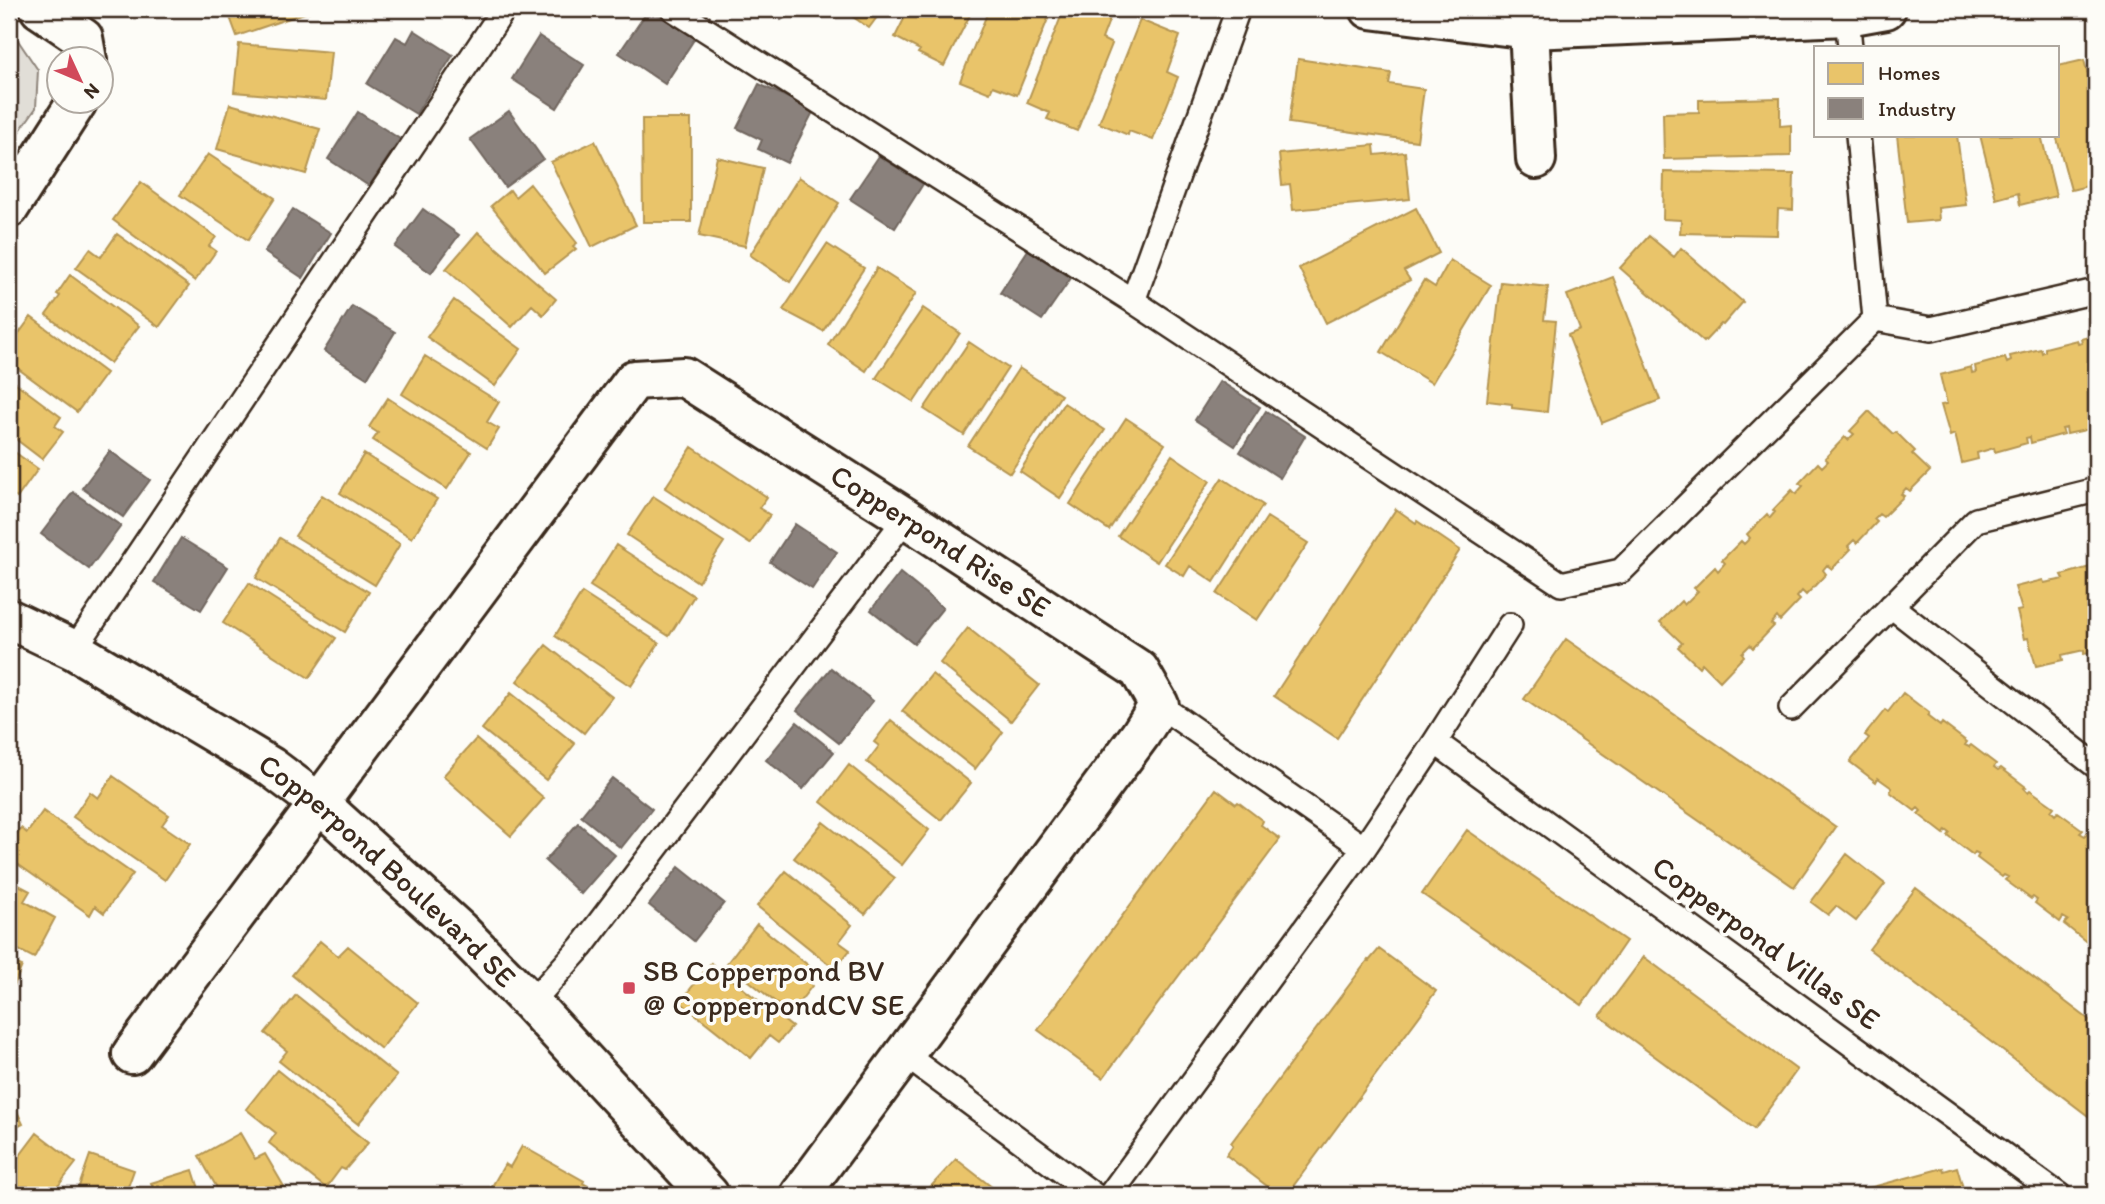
<svg xmlns="http://www.w3.org/2000/svg" width="2105" height="1204" font-family="Itim,sans-serif">
  <style>
    .green { fill: #e1ded7; stroke: #8e847a; stroke-width: 2 }
    .homes { fill: #e9c46a; stroke: #b59653; stroke-width: 2 }
    .industry { fill: #8a817c; stroke: #726760; stroke-width: 2 }
    .lines { fill: none; stroke-linecap: round; stroke-linejoin: round }
    .lane-casing { stroke: #3b2a1e; stroke-width: 28 }
    .street-casing { stroke: #3b2a1e; stroke-width: 44 }
    .secondary-casing { stroke: #3b2a1e; stroke-width: 44 }
    .lane { stroke: #fdfcf7; stroke-width: 23 }
    .street { stroke: #fdfcf7; stroke-width: 38 }
    .secondary { stroke: #fdfcf7; stroke-width: 38 }
    .poi-dot { fill: #d1495b; stroke: #fdfcf7; stroke-width: 2.5 }
    .labels { text-anchor: middle; stroke-width: 7; stroke-linejoin: round; paint-order: stroke }
    .street-label { font-size: 30px; fill: #3b2a1e; stroke: #fdfcf7 }
    .poi-label { font-size: 30px; fill: #3b2a1e; stroke: #fdfcf7; text-anchor: start }
  </style>
  <rect width="100%" height="100%" fill="#fdfcf7"/>
  <filter id="ink" filterUnits="userSpaceOnUse"><feTurbulence type="fractalNoise" baseFrequency=".0143" numOctaves="2"/><feDisplacementMap in="SourceGraphic" scale="14" xChannelSelector="R" yChannelSelector="G"/><feConvolveMatrix kernelMatrix="1 2 1 2 8 2 1 2 1" color-interpolation-filters="sRGB"/></filter>
  <g filter="url(#ink)">
    <!-- green -->
    <path class="green" d="M 9,33 L 15,36 L 38,70 L 36,108 L 9,146 Z"/>
    <!-- homes -->
    <path class="homes" d="M 227,9 L 316,9 L 237,36 Z
      M 844,9 L 883,9 L 869,28 L 843,10 Z
      M 909,9 L 973,9 L 944,66 L 918,53 L 920,50 L 895,37 Z
      M 989,9 L 1052,9 L 1017,95 L 993,86 L 990,93 L 960,81 Z
      M 1064,9 L 1113,10 L 1102,39 L 1112,44 L 1077,131 L 1047,119 L 1050,113 L 1027,103 Z
      M 1140,20 L 1180,36 L 1167,72 L 1178,77 L 1153,140 L 1129,131 L 1128,135 L 1099,123 Z
      M 239,44 L 331,52 L 326,100 L 234,92 Z
      M 1298,59 L 1391,73 L 1389,84 L 1424,89 L 1417,141 L 1289,123 Z
      M 2084,60 L 2091,87 L 2096,86 L 2096,184 L 2071,190 L 2056,135 L 2058,66 Z
      M 1780,98 L 1780,126 L 1791,125 L 1791,156 L 1664,159 L 1663,113 L 1699,112 L 1699,100 Z
      M 230,104 L 320,129 L 306,174 L 217,149 Z
      M 642,119 L 691,119 L 691,222 L 643,222 Z
      M 1897,135 L 1957,135 L 1966,205 L 1938,208 L 1939,220 L 1907,223 Z
      M 1980,135 L 2041,135 L 2056,196 L 2020,205 L 2018,193 L 1996,199 Z
      M 595,141 L 636,225 L 592,247 L 551,162 Z
      M 1374,145 L 1375,155 L 1405,152 L 1410,199 L 1293,210 L 1290,184 L 1282,185 L 1279,154 Z
      M 208,154 L 275,198 L 248,240 L 180,195 Z
      M 717,157 L 763,168 L 745,246 L 699,236 Z
      M 1664,172 L 1794,174 L 1793,210 L 1778,209 L 1777,235 L 1680,233 L 1681,220 L 1663,219 Z
      M 799,177 L 839,203 L 790,282 L 750,255 Z
      M 141,182 L 216,237 L 209,246 L 216,251 L 195,281 L 113,220 Z
      M 530,184 L 577,243 L 573,246 L 576,249 L 545,273 L 491,206 L 510,190 L 515,197 Z
      M 1416,208 L 1439,253 L 1404,271 L 1410,280 L 1326,323 L 1299,268 Z
      M 478,232 L 556,299 L 543,315 L 532,305 L 512,327 L 446,269 Z
      M 117,234 L 189,286 L 159,327 L 76,268 L 90,249 L 101,257 Z
      M 1649,236 L 1674,257 L 1681,248 L 1743,302 L 1723,325 L 1721,324 L 1704,342 L 1620,268 Z
      M 827,244 L 864,268 L 823,331 L 783,310 Z
      M 1450,260 L 1491,285 L 1432,383 L 1381,352 L 1424,280 L 1435,287 Z
      M 877,268 L 916,293 L 866,371 L 828,345 Z
      M 70,275 L 139,326 L 110,363 L 46,315 L 60,296 L 57,294 Z
      M 1613,277 L 1660,400 L 1602,423 L 1568,335 L 1580,330 L 1567,295 Z
      M 1501,282 L 1548,287 L 1544,320 L 1556,321 L 1547,412 L 1512,408 L 1512,404 L 1487,401 Z
      M 454,300 L 521,349 L 495,386 L 427,337 Z
      M 923,308 L 960,333 L 914,402 L 876,378 Z
      M 31,317 L 106,373 L 77,412 L 9,362 L 9,347 Z
      M 2096,335 L 2096,422 L 2089,424 L 2090,429 L 2067,434 L 2066,428 L 2062,429 L 2064,434 L 2031,443 L 2030,437 L 2026,438 L 2027,443 L 1995,452 L 1994,448 L 1977,453 L 1978,459 L 1962,463 L 1955,434 L 1950,436 L 1941,405 L 1947,404 L 1940,375 L 1971,367 L 1972,373 L 1976,372 L 1975,366 L 2005,358 L 2007,363 L 2011,361 L 2010,356 L 2041,349 L 2042,353 L 2045,351 L 2045,348 L 2077,340 L 2078,344 L 2082,343 L 2081,339 Z
      M 969,342 L 1008,368 L 964,435 L 924,409 Z
      M 425,356 L 499,402 L 487,422 L 499,429 L 487,448 L 402,394 Z
      M 1019,368 L 1061,395 L 1010,473 L 968,446 Z
      M 9,378 L 61,417 L 55,426 L 63,432 L 42,459 L 9,434 Z
      M 388,398 L 471,452 L 447,489 L 373,440 L 378,433 L 369,427 Z
      M 1064,403 L 1105,430 L 1060,498 L 1020,471 Z
      M 1869,411 L 1893,434 L 1896,432 L 1915,451 L 1912,454 L 1930,471 L 1910,491 L 1906,488 L 1901,494 L 1904,496 L 1883,517 L 1879,514 L 1874,519 L 1877,522 L 1857,543 L 1854,540 L 1848,546 L 1851,549 L 1832,569 L 1827,565 L 1823,570 L 1826,574 L 1806,595 L 1802,591 L 1797,597 L 1800,600 L 1780,621 L 1777,617 L 1771,624 L 1774,626 L 1753,648 L 1750,645 L 1742,653 L 1744,656 L 1720,681 L 1702,663 L 1699,667 L 1678,647 L 1682,643 L 1660,622 L 1681,601 L 1684,605 L 1698,591 L 1694,588 L 1715,567 L 1718,571 L 1725,563 L 1722,560 L 1741,541 L 1744,544 L 1750,538 L 1747,534 L 1767,514 L 1770,518 L 1775,512 L 1773,510 L 1792,490 L 1796,494 L 1803,486 L 1799,483 L 1818,463 L 1822,467 L 1828,461 L 1825,458 L 1845,437 L 1848,440 L 1854,434 L 1850,431 Z
      M 1126,418 L 1165,444 L 1109,530 L 1070,504 Z
      M 692,447 L 767,497 L 759,508 L 770,515 L 750,544 L 665,488 Z
      M 9,448 L 38,469 L 17,498 L 9,492 Z
      M 364,454 L 437,499 L 412,538 L 340,493 Z
      M 1172,455 L 1210,481 L 1157,562 L 1118,536 Z
      M 1222,478 L 1263,505 L 1214,582 L 1190,566 L 1184,576 L 1165,564 Z
      M 322,495 L 400,544 L 375,585 L 295,536 Z
      M 653,496 L 724,542 L 698,582 L 627,535 Z
      M 1396,509 L 1416,523 L 1417,521 L 1460,550 L 1337,738 L 1274,696 Z
      M 1267,517 L 1308,543 L 1257,620 L 1217,594 Z
      M 280,538 L 369,592 L 345,632 L 256,578 Z
      M 616,545 L 694,596 L 669,636 L 590,586 Z
      M 2090,567 L 2092,572 L 2096,571 L 2096,651 L 2084,654 L 2084,650 L 2062,655 L 2063,660 L 2036,666 L 2028,638 L 2024,639 L 2017,611 L 2022,610 L 2015,587 L 2043,580 L 2044,583 L 2064,579 L 2062,575 Z
      M 249,583 L 336,638 L 309,678 L 223,623 Z
      M 582,593 L 659,643 L 631,686 L 555,636 Z
      M 968,628 L 1039,685 L 1011,721 L 940,663 Z
      M 1566,639 L 1836,827 L 1794,887 L 1524,699 Z
      M 546,645 L 612,697 L 584,733 L 517,681 Z
      M 932,674 L 1003,732 L 975,769 L 902,711 Z
      M 511,693 L 575,744 L 546,780 L 482,729 Z
      M 1903,693 L 1929,713 L 1927,716 L 1940,726 L 1942,723 L 1967,742 L 1965,745 L 1969,747 L 1971,745 L 1996,764 L 1994,767 L 1998,770 L 2001,768 L 2026,787 L 2024,788 L 2028,792 L 2030,790 L 2054,807 L 2051,811 L 2055,815 L 2058,812 L 2083,830 L 2080,833 L 2085,836 L 2087,833 L 2096,840 L 2096,934 L 2089,944 L 2064,924 L 2068,920 L 2063,917 L 2060,922 L 2035,903 L 2037,900 L 2033,897 L 2031,899 L 2005,880 L 2008,877 L 2004,875 L 2002,877 L 1977,858 L 1979,854 L 1975,852 L 1973,855 L 1948,836 L 1950,833 L 1946,830 L 1944,834 L 1918,814 L 1921,811 L 1918,808 L 1915,811 L 1890,792 L 1892,788 L 1878,778 L 1876,782 L 1850,762 L 1869,738 L 1865,735 L 1885,710 L 1888,712 Z
      M 891,720 L 971,783 L 941,820 L 867,762 L 879,746 L 874,742 Z
      M 476,739 L 544,798 L 511,836 L 443,776 Z
      M 849,765 L 929,830 L 902,865 L 821,802 Z
      M 113,776 L 169,815 L 162,825 L 190,844 L 165,880 L 73,817 L 90,792 L 98,798 Z
      M 1216,789 L 1236,804 L 1238,802 L 1263,821 L 1261,825 L 1280,839 L 1103,1078 L 1038,1030 Z
      M 43,811 L 133,874 L 104,913 L 95,906 L 90,915 L 9,858 L 9,847 L 21,828 L 27,833 Z
      M 823,822 L 895,878 L 865,914 L 794,858 Z
      M 1467,830 L 1626,941 L 1582,1005 L 1422,894 Z
      M 1847,854 L 1885,884 L 1856,921 L 1836,906 L 1828,915 L 1811,902 Z
      M 786,871 L 852,925 L 839,942 L 850,950 L 835,969 L 757,906 Z
      M 9,880 L 30,891 L 24,901 L 55,918 L 34,958 L 9,945 Z
      M 1916,888 L 2096,1025 L 2096,1122 L 1869,949 Z
      M 757,924 L 819,974 L 811,984 L 812,986 L 790,1014 L 727,963 Z
      M 320,941 L 338,956 L 348,946 L 418,1003 L 381,1049 L 292,975 Z
      M 1379,949 L 1436,991 L 1428,1002 L 1429,1003 L 1291,1189 L 1284,1195 L 1279,1195 L 1226,1155 L 1233,1145 L 1231,1143 L 1368,960 L 1369,961 Z
      M 1644,957 L 1797,1070 L 1754,1129 L 1600,1016 Z
      M 9,961 L 22,966 L 9,997 Z
      M 711,963 L 792,1027 L 778,1043 L 769,1036 L 751,1058 L 680,1002 Z
      M 296,995 L 397,1076 L 358,1124 L 279,1061 L 287,1051 L 265,1033 Z
      M 277,1070 L 368,1143 L 345,1170 L 341,1168 L 326,1188 L 269,1143 L 276,1133 L 246,1109 Z
      M 9,1094 L 23,1124 L 9,1131 Z
      M 37,1133 L 76,1163 L 51,1195 L 9,1195 L 9,1158 L 15,1162 Z
      M 240,1133 L 255,1159 L 265,1154 L 289,1195 L 221,1195 L 199,1156 Z
      M 522,1146 L 584,1181 L 583,1183 L 593,1189 L 590,1195 L 487,1195 L 505,1164 L 510,1167 Z
      M 90,1155 L 134,1170 L 125,1195 L 76,1195 Z
      M 956,1159 L 1002,1195 L 923,1195 Z
      M 1957,1167 L 1965,1195 L 1843,1195 L 1943,1168 L 1944,1171 Z
      M 193,1170 L 201,1195 L 155,1195 L 151,1183 Z"/>
    <!-- industry -->
    <path class="industry" d="M 649,9 L 695,38 L 665,84 L 619,53 Z
      M 775,9 L 802,9 L 781,20 Z
      M 414,30 L 453,55 L 416,114 L 367,84 L 396,37 L 407,43 Z
      M 539,36 L 584,65 L 557,108 L 512,79 Z
      M 759,84 L 814,110 L 787,163 L 758,149 L 762,140 L 737,128 Z
      M 509,111 L 543,159 L 505,187 L 470,139 Z
      M 358,112 L 400,139 L 369,186 L 328,159 Z
      M 879,156 L 923,184 L 895,228 L 850,199 Z
      M 293,209 L 331,233 L 303,278 L 264,252 Z
      M 423,209 L 459,235 L 431,273 L 395,247 Z
      M 1028,250 L 1071,278 L 1042,320 L 1000,293 Z
      M 352,306 L 395,332 L 367,378 L 324,351 Z
      M 1220,381 L 1260,407 L 1235,446 L 1195,420 Z
      M 1266,411 L 1305,436 L 1280,478 L 1240,452 Z
      M 110,451 L 150,480 L 123,517 L 82,488 Z
      M 73,492 L 121,526 L 89,569 L 41,534 Z
      M 795,524 L 837,552 L 812,589 L 770,562 Z
      M 181,538 L 228,567 L 201,610 L 154,582 Z
      M 900,573 L 943,608 L 914,644 L 871,610 Z
      M 831,668 L 873,701 L 839,743 L 797,710 Z
      M 797,722 L 834,752 L 803,789 L 766,760 Z
      M 612,778 L 652,809 L 621,848 L 581,816 Z
      M 578,823 L 615,855 L 581,894 L 545,861 Z
      M 679,867 L 724,903 L 694,941 L 649,905 Z"/>
    <g class="lines">
      <!-- lane casing -->
      <g class="lane-casing">
        <path id="lane" d="M 673,9 L 1133,301 L 1561,584 L 1621,571 L 1875,319 L 1931,329 L 2096,291
          M 1847,16 L 1850,47
          M 1858,135 L 1875,319
          M 1133,301 L 1238,9
          M 1891,606 L 2096,766
          M 74,650 L 504,9
          M 1159,705 L 1364,848
          M 1791,708 L 1976,520 L 2096,490
          M 1435,742 L 2059,1195
          M 531,1003 L 581,947 L 906,518
          M 904,1054 L 1094,1195
          M 1110,1195 L 1364,848 L 1435,742 L 1510,625"/>
      </g>
      <!-- street casing -->
      <g class="street-casing">
        <g id="street">
          <path d="M 40,9 L 83,38 L 87,60"/>
          <path d="M 1370,9 L 1529,29 L 1847,16 L 1886,9"/>
          <path d="M 1529,29 L 1536,159"/>
          <path d="M 9,208 L 77,102"/>
          <path id="s1" d="M 132,1054 L 634,380 L 684,377 L 906,518 L 1139,670 L 1159,705 L 1140,735 L 800,1195"/>
        </g>
      </g>
      <!-- secondary casing -->
      <g class="secondary-casing">
        <g id="secondary">
          <path id="s2" d="M 9,619 L 74,650 L 271,767 L 319,803 L 459,930 L 531,1003 L 709,1195"/>
        </g>
      </g>
      <!-- lane -->
      <use href="#lane" class="lane"/>
      <!-- street -->
      <use href="#street" class="street"/>
      <!-- secondary -->
      <use href="#secondary" class="secondary"/>
    </g>
  </g>
  <!-- markers -->
  <rect class="poi-dot" x="622" y="981" width="14" height="14" rx="3.5"/>
  <g class="labels">
    <!-- street labels -->
    <g class="street-label">
      <text dy="10" stroke="none"><textPath href="#s1" startOffset="1195">Copperpond Rise SE</textPath></text>
      <text dy="10" stroke="none"><textPath href="#s2" startOffset="457">Copperpond Boulevard SE</textPath></text>
      <text transform="translate(1766 943) rotate(36)" y="10">Copperpond Villas SE</text>
    </g>
    <!-- poi labels -->
    <g class="poi-label">
      <text x="643" y="981">SB Copperpond BV<tspan x="643" dy="34">@ CopperpondCV SE</tspan></text>
    </g>
  </g>
  <!-- margin -->
  <rect width="2105" height="1204" fill="none" stroke="#fdfcf7" stroke-width="35"/>
  <rect x="18" y="18" width="2070" height="1169" fill="none" stroke="#3b2a1e" stroke-width="2.5" filter="url(#ink)"/>
  <!-- legend -->
  <rect x="1814" y="46" width="245" height="91" fill="#fdfcf7" stroke="#afa8a0" stroke-width="2"/>
  <rect x="1828" y="63" width="35" height="21" fill="#e9c46a" stroke="#afa8a0" stroke-width="2"/>
  <text x="1878" y="80" font-size="21" fill="#3b2a1e">Homes</text>
  <rect x="1828" y="98" width="35" height="21" fill="#8a817c" stroke="#afa8a0" stroke-width="2"/>
  <text x="1878" y="116" font-size="21" fill="#3b2a1e">Industry</text>
  <!-- north arrow -->
  <g transform="translate(80 80) rotate(134)"><circle r="33" fill="#fdfcf7" stroke="#afa8a0" stroke-width="2"/>
  <path d="M0-5L12 26L0 18L-12 26Z" fill="#d1495b"/>
  <text y="-10" font-size="19" font-weight="bold" text-anchor="middle" fill="#3b2a1e">N</text>
  </g>
</svg>
